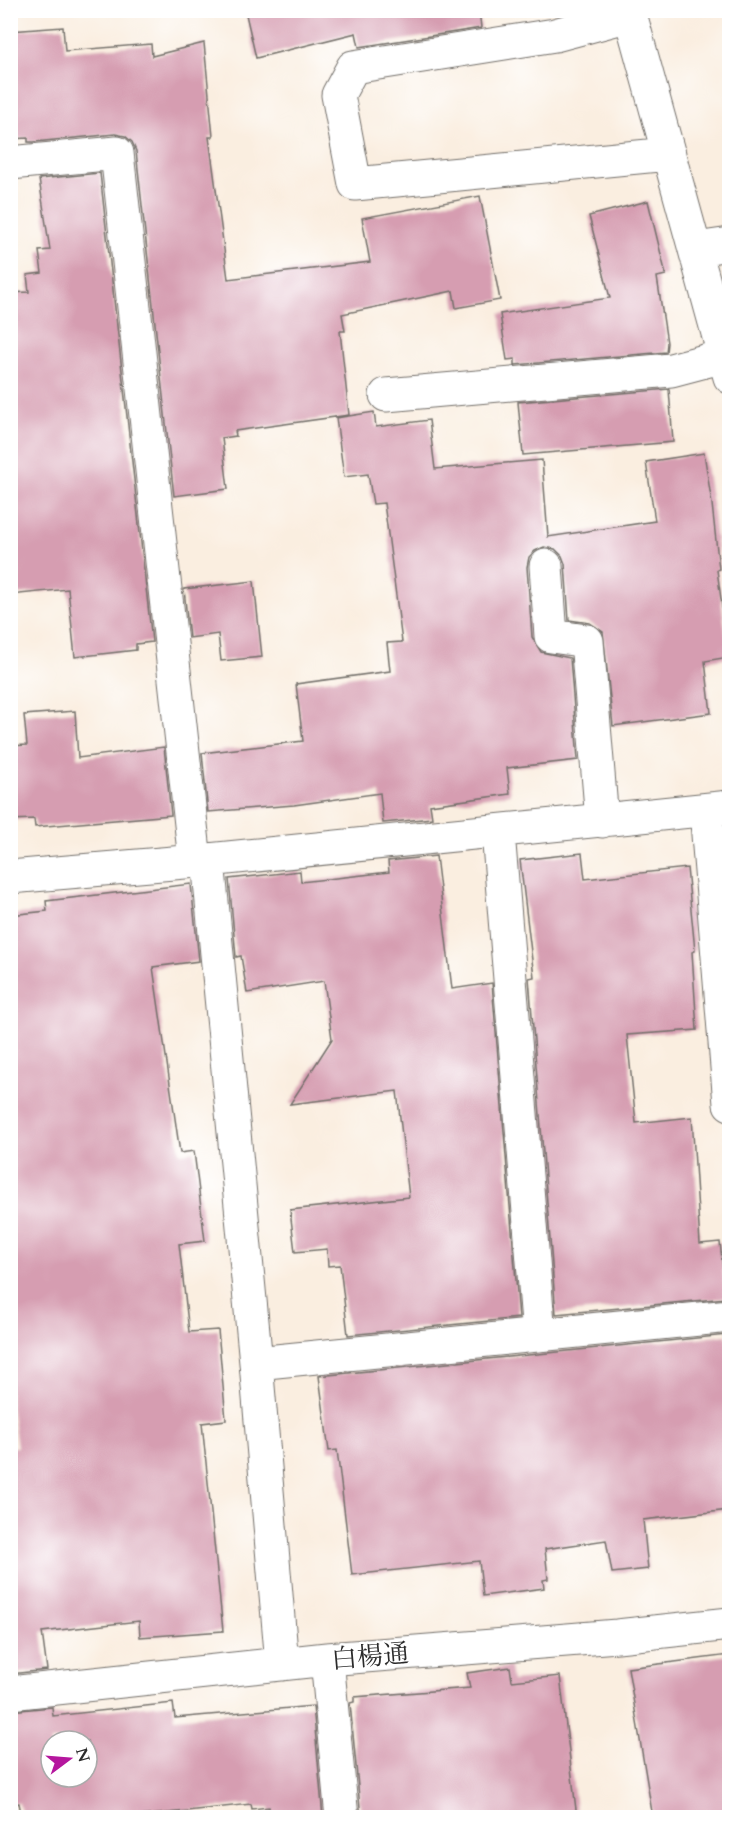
<svg xmlns="http://www.w3.org/2000/svg" width="740" height="1828" font-family="Cardo,'Noto Serif JP',serif">
  <style>
    .building { fill: #d69db1; fill-rule: evenodd }
    .lines { fill: none; stroke-linecap: round; stroke-linejoin: round }
    .minor-casing { stroke: #736f6a; stroke-width: 35 }
    .minor { stroke: #fff; stroke-width: 33 }
    .labels { text-anchor: middle; stroke-width: 4.5; stroke-linejoin: round; paint-order: stroke }
    .street-label { font-size: 26px; fill: #2b2b2b; stroke: #fff }
  </style>
  <rect width="100%" height="100%" fill="#fff"/>
  <filter id="ink" filterUnits="userSpaceOnUse"><feTurbulence type="fractalNoise" baseFrequency=".0167" numOctaves="2"/><feDisplacementMap in="SourceGraphic" scale="12" xChannelSelector="R" yChannelSelector="G"/><feConvolveMatrix kernelMatrix="1 2 1 2 8 2 1 2 1" color-interpolation-filters="sRGB"/></filter>
  <filter id="wash" filterUnits="userSpaceOnUse"><feTurbulence type="fractalNoise" baseFrequency=".008" numOctaves="4" result="noise"/><feDisplacementMap in="SourceGraphic" scale="24" xChannelSelector="R" yChannelSelector="G"/><feGaussianBlur stdDeviation="1.35" result="paint"/><feColorMatrix in="noise" values="0 0 0 0 0 0 0 0 0 0 0 0 0 0 0 0 0 1.4 0 .05"/><feComposite in="paint" operator="in"/></filter>
  <g filter="url(#wash)">
    <rect width="100%" height="100%" fill="#faeee0"/>
    <g id="blocks">
      <!-- building -->
      <path class="building" d="M 245,10 L 479,10 L 481,28 L 359,47 L 356,33 L 256,58 Z
        M 63,27 L 65,51 L 151,44 L 152,56 L 204,43 L 213,137 L 209,137 L 228,279 L 370,262 L 362,218 L 480,196 L 500,300 L 456,308 L 453,291 L 342,314 L 345,331 L 340,331 L 349,415 L 235,431 L 236,436 L 222,438 L 228,489 L 174,496 L 136,151 L 132,142 L 125,136 L 115,134 L 34,142 L 28,142 L 28,138 L 10,139 L 10,31 Z
        M 100,173 L 152,642 L 136,644 L 136,650 L 75,657 L 68,589 L 10,595 L 10,293 L 29,292 L 27,275 L 42,273 L 39,251 L 50,250 L 39,179 Z
        M 648,201 L 666,275 L 657,277 L 667,343 L 666,352 L 515,365 L 515,359 L 507,360 L 500,314 L 610,298 L 589,216 Z
        M 669,389 L 673,442 L 523,455 L 518,402 Z
        M 374,412 L 376,427 L 429,420 L 435,469 L 542,460 L 548,537 L 655,521 L 646,462 L 704,453 L 712,504 L 719,569 L 717,570 L 729,657 L 705,661 L 711,713 L 613,726 L 603,632 L 590,623 L 569,620 L 565,564 L 562,556 L 555,549 L 544,547 L 535,551 L 529,557 L 527,567 L 532,637 L 541,652 L 570,658 L 578,760 L 507,768 L 510,794 L 430,805 L 432,818 L 383,823 L 380,793 L 294,805 L 208,812 L 202,753 L 303,741 L 296,684 L 390,671 L 387,643 L 402,642 L 384,503 L 373,504 L 368,474 L 344,477 L 336,418 Z
        M 254,581 L 262,657 L 221,661 L 218,634 L 189,638 L 184,589 Z
        M 75,711 L 78,758 L 164,747 L 171,815 L 35,827 L 34,819 L 10,820 L 10,746 L 27,745 L 24,715 Z
        M 582,853 L 585,879 L 687,868 L 695,951 L 692,952 L 697,1030 L 627,1035 L 636,1123 L 692,1117 L 700,1244 L 720,1242 L 726,1298 L 556,1314 L 529,978 L 534,977 L 520,860 Z
        M 436,856 L 452,989 L 492,983 L 519,1318 L 348,1335 L 340,1265 L 328,1266 L 327,1249 L 295,1252 L 290,1210 L 409,1197 L 397,1091 L 290,1104 L 332,1039 L 324,981 L 247,993 L 241,956 L 236,957 L 229,879 L 300,871 L 301,882 L 389,872 L 388,861 Z
        M 191,884 L 199,961 L 153,967 L 180,1153 L 194,1151 L 205,1241 L 179,1244 L 189,1332 L 218,1330 L 226,1420 L 202,1423 L 223,1631 L 140,1637 L 139,1621 L 42,1632 L 47,1670 L 10,1674 L 10,1447 L 17,1447 L 10,1400 L 10,915 L 47,911 L 46,901 Z
        M 727,1335 L 729,1365 L 729,1510 L 643,1520 L 648,1569 L 612,1573 L 606,1540 L 545,1549 L 548,1579 L 543,1580 L 544,1588 L 483,1596 L 479,1561 L 352,1575 L 337,1450 L 329,1451 L 319,1376 Z
        M 729,1655 L 729,1818 L 653,1818 L 628,1668 Z
        M 510,1667 L 512,1681 L 560,1676 L 577,1818 L 361,1818 L 350,1703 L 354,1702 L 354,1697 L 470,1688 L 467,1673 Z
        M 173,1703 L 175,1718 L 313,1706 L 323,1818 L 270,1818 L 269,1807 L 252,1809 L 251,1804 L 121,1818 L 22,1818 L 19,1803 L 10,1804 L 10,1711 L 52,1707 L 53,1716 ZM 51,1741 L 87,1741 L 87,1777 L 51,1777 Z"/>
    </g>
  </g>
  <g filter="url(#ink)">
    <use href="#blocks" fill-opacity="0" stroke="#736f6a" stroke-width="1.5"/>
    <g class="lines">
      <!-- minor casing -->
      <g class="minor-casing">
        <path id="minor" d="M 629,10 L 730,377
          M 630,15 L 555,35 L 353,67 L 338,95 L 355,184 L 669,154
          M 10,163 L 117,153 L 195,861
          M 696,249 L 730,244
          M 386,395 L 671,370 L 724,356
          M 546,566 L 551,636 L 587,641 L 602,821
          M 706,810 L 730,1104
          M 498,832 L 539,1335
          M 208,860 L 256,1363 L 282,1664
          M 10,877 L 208,860 L 730,807
          M 256,1363 L 730,1316
          M 327,1659 L 342,1818
          M 10,1693 L 327,1659 L 617,1636 L 730,1624"/>
      </g>
      <!-- minor -->
      <use href="#minor" class="minor"/>
    </g>
  </g>
  <g class="labels">
    <!-- street labels -->
    <g class="street-label">
      <text transform="translate(370 1656) rotate(-5)" y="9">白楊通</text>
    </g>
  </g>
  <!-- margin -->
  <rect width="740" height="1828" fill="none" stroke="#fff" stroke-width="36"/>
  <!-- north arrow -->
  <g transform="translate(69 1759) rotate(74)"><circle r="28" fill="#ffffff" stroke="#aaaaaa" stroke-width="1.5"/>
  <path d="M0-4.5L10 22L0 15L-10 22Z" fill="#b5179e"/>
  <text y="-9" font-size="16" font-weight="bold" text-anchor="middle" fill="#2b2b2b">N</text>
  </g>
</svg>
